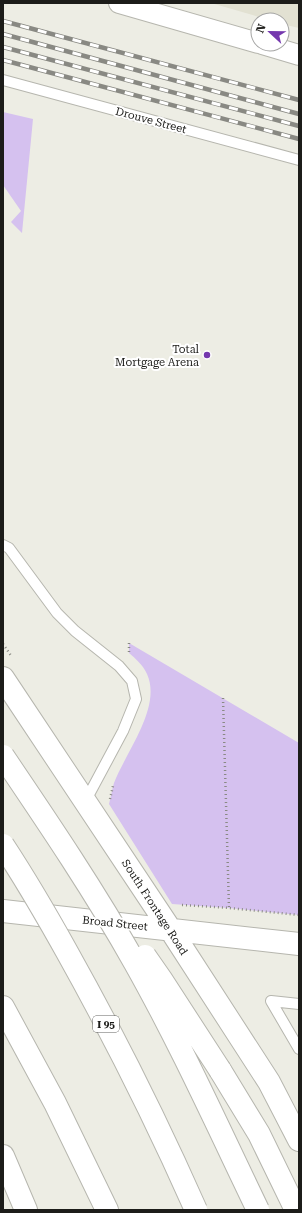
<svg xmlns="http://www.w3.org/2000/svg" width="302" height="1213" font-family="'Roboto Serif',serif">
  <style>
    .built { fill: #e2e1d2 }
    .green { fill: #d5c1ef }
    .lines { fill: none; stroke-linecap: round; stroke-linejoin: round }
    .service-casing { stroke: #b6b6ae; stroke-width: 12 }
    .minor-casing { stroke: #b6b6ae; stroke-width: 22 }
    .secondary-casing { stroke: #b6b6ae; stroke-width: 24 }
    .motorway-casing { stroke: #b6b6ae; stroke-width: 24 }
    .path { stroke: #8a8a84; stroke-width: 2.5; stroke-dasharray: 1 3; stroke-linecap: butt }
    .service { stroke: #fff; stroke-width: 10 }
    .minor { stroke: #fff; stroke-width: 20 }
    .secondary { stroke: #fff; stroke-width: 22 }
    .motorway { stroke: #fff; stroke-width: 22 }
    .rail-casing { stroke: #898983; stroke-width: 4.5 }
    .rail { stroke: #fff; stroke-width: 3; stroke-dasharray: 9; stroke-linecap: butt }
    .motorway-bridge-casing { stroke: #b6b6ae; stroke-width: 24; stroke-linecap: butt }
    .motorway-bridge { stroke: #fff; stroke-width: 22 }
    .poi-dot { fill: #7538ae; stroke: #fff; stroke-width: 1.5 }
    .labels { text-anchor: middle; stroke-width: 4; stroke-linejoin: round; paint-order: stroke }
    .shield { fill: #fff; stroke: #60605e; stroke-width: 1 }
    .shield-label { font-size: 10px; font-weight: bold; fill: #1c1c19 }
    .street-label { font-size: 11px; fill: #1c1c19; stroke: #fff }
    .poi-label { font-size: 11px; fill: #1c1c19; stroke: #fff; text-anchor: end }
  </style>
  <rect width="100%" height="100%" fill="#edede4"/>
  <!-- built -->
  <path class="built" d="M 211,3 L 299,3 L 299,28 L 282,24 L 282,20 L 270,20 Z"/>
  <!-- green -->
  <path class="green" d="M 3,112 L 33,119 L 22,233 L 11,222 L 21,211 L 3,185 Z
    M 129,643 L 299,743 L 299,915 L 229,908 L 172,904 L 109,804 C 111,797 112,789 114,783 C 126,752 162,707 147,674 C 143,665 136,659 129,653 Z"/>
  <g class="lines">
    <!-- service casing -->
    <g class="service-casing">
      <path id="service" d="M 3,80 L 299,160
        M 3,545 L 9,548 L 57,613 L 75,631 L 119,666 L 132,681 L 136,699 L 123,731 L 85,802
        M 299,1004 L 271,1001 L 299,1049"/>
    </g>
    <!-- minor casing -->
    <g class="minor-casing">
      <path id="minor" d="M 119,3 L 258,43
        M 262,44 L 299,55"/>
    </g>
    <!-- secondary casing -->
    <g class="secondary-casing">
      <path id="secondary" d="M 3,678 L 170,929 L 269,1082 L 299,1140
        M 3,911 L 299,944"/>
    </g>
    <!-- motorway casing -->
    <g class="motorway-casing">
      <path id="motorway" d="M 3,1007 L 55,1103 L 107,1210
        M 220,1070 L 259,1134 L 296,1210
        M 3,1156 L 26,1210"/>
    </g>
    <!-- path -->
    <path class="path" d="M 129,643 L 129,653 L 130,654
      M 3,644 L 12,657
      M 223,698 L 229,908
      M 110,799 L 113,786
      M 182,905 L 229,908 L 299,915"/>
    <!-- service -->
    <use href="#service" class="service"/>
    <!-- minor -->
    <use href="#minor" class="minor"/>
    <!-- secondary -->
    <use href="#secondary" class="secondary"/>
    <!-- motorway -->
    <use href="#motorway" class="motorway"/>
    <!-- rail casing -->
    <g class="rail-casing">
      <path id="rail" d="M 3,21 L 299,100
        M 3,34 L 299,114
        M 3,47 L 299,126
        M 3,60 L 299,139"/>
    </g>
    <!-- rail -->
    <use href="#rail" class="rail"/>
    <!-- motorway-bridge casing -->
    <g class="motorway-bridge-casing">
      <path id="motorway-bridge" d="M 3,756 C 49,824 95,892 135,963 C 180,1043 218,1127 258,1210
        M 3,845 C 26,880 47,916 67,952 C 114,1036 157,1122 196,1210
        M 145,956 L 161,979 L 220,1070"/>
    </g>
    <!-- motorway-bridge -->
    <use href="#motorway-bridge" class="motorway-bridge"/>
  </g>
  <!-- markers -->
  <circle class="poi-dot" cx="207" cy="355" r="4"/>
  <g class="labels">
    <!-- shield labels -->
    <rect class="shield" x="93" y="1016" width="26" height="16" rx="3"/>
    <g class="shield-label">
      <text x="106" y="1028">I 95</text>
    </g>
    <!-- street labels -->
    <g class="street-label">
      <text transform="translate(151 120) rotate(15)" y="4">Drouve Street</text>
      <text transform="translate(155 907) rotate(57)" y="4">South Frontage Road</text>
      <text transform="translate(115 923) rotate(6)" y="4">Broad Street</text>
    </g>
    <!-- poi labels -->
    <g class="poi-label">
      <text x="199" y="353">Total<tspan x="199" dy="13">Mortgage Arena</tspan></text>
    </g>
  </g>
  <!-- border -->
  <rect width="302" height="1213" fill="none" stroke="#1c1c19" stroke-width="8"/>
  <!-- north arrow -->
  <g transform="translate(270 32) rotate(292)"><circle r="19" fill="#ffffff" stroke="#a4a4a3"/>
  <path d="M0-3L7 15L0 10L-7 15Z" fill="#7538ae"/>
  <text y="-6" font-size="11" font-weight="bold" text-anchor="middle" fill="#1c1c19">N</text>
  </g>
</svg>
